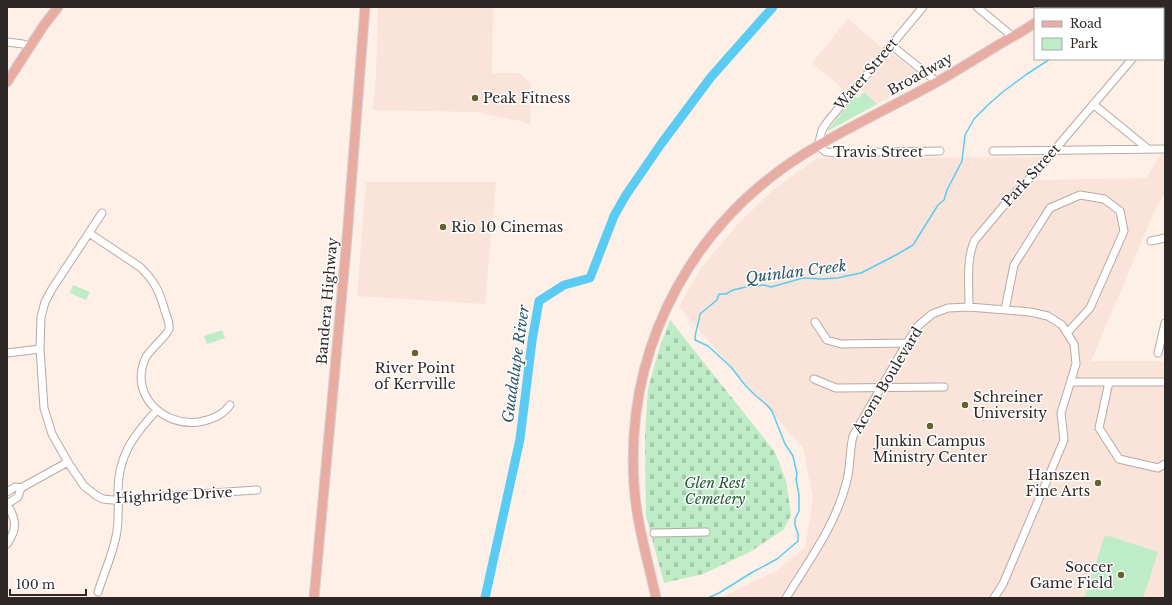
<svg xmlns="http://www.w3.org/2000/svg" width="1172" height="605" font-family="'Libre Baskerville',serif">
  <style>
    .built { fill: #fae3d8 }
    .cemetery { fill: url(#cemetery-stones) }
    .park { fill: #bdecc7 }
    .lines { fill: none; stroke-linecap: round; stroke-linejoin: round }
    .stream { stroke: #5accf3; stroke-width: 1.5 }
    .river { stroke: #5accf3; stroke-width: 9 }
    .minor-casing { stroke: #b8aaa3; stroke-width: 9 }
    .major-casing { stroke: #d5d4d3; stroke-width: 11 }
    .minor { stroke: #fff; stroke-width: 7 }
    .major { stroke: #e8aca3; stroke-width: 9 }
    .poi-dot { fill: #68602d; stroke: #fff; stroke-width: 1.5 }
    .labels { text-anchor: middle; stroke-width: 3; stroke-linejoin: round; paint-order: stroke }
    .street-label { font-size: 14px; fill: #2d2825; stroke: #fff }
    .poi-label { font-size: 14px; fill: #2d2825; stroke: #fff; text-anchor: start }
    .park-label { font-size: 14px; font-style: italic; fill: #1e5731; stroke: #fff }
    .water-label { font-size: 15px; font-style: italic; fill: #265667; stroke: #fff }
  </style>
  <defs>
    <pattern id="cemetery-stones" width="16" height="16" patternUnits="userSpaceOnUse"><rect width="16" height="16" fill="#bdecc7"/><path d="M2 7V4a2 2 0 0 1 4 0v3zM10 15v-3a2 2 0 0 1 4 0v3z" fill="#a3caab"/></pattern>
  </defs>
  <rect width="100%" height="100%" fill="#feefe7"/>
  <!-- built -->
  <path class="built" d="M 378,7 L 493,7 L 492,73 L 519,73 L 531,83 L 530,125 L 521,121 L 476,112 L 373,110 L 376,74 Z
    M 848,19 L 882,48 L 846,91 L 812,63 Z
    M 891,53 L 922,77 L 921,79 L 877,104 L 861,90 Z
    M 1162,153 L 1165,153 L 1165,192 L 1154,212 L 1091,361 L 1165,361 L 1165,598 L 720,598 L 776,571 L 805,548 L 813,498 L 803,448 L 679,307 L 701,268 L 738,224 L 773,190 L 817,158 L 1055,157 L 1037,178 L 1040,180 L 1146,178 Z
    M 366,182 L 496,182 L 485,304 L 357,296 Z"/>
  <!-- cemetery -->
  <path class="cemetery" d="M 670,320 L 775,452 L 786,481 L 791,515 L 784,529 L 750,552 L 703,574 L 664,583 L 646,516 L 645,434 L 648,389 L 660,346 Z"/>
  <!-- park -->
  <path class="park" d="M 864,92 L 877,104 L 828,131 L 828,130 L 855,96 L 858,98 Z
    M 73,285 L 90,292 L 86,300 L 70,293 Z
    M 222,330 L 225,338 L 207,344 L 204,336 Z
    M 1105,535 L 1158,552 L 1143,598 L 1084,598 Z"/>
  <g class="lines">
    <!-- stream -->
    <path class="stream" d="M 1152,9 L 1157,7
      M 667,598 L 684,598
      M 708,598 L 719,593 L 751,573 L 777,559 L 798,541 L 798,534 L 795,525 L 795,519 L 799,511 L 799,495 L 796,479 L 797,474 L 793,456 L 785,444 L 772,411 L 767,405 L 756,396 L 745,385 L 731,367 L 708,346 L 695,340 C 695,330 699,324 700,314 L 717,300 L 719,294 L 726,294 L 733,290 L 746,287 L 764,285 L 771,287 L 803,278 L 822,279 L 837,278 L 861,273 L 896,255 L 913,245 L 938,205 L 944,200 L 947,190 L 962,161 L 965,135 L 974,119 L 989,104 L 1004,91 L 1027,74 L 1050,59"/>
    <!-- river -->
    <path class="river" d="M 485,598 L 520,439 L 532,341 L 539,301 L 564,285 L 590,278 L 614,216 L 626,195 L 661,144 L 711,77 L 773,7"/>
    <!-- minor casing -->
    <g class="minor-casing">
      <path id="minor" d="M 923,7 L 828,121 L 822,130 L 818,146 L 826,152 L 840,153 L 940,151
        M 977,7 L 1012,36
        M 1163,22 L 1165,19
        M 7,42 L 23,44 L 30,46
        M 891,45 L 937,82
        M 1163,52 L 1165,54
        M 1093,104 L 1148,149
        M 993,151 L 1165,149
        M 102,213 L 52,289 L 45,302 L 41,317 L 40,349 L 44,408 L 52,434 L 69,464 L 84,486 L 97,496 L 103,499 L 113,500 L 257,490
        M 89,233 L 140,267 C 155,281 160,293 165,311 C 167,317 170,323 169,329 C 168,335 151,348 146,357 C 128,394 163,427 199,422 C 211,420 223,415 230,405
        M 1151,241 L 1165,238
        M 969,307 C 969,287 966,257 975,240 L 1011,197 L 1034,174 L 1132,59
        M 1005,310 L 1014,265 L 1050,208 L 1080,195 L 1104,199 L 1120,211 L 1124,231 L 1090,308 L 1067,333
        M 815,322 L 827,340 L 841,344 L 907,343
        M 7,353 L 40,349
        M 1158,353 L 1165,323
        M 814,379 L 836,388 L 944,387
        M 1071,382 L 1165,382
        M 1109,382 L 1099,428 L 1119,459 L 1158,468 L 1165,464
        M 7,492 L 15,487 L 21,488 L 68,462
        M 7,503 C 16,520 18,528 7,544
        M 7,504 L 18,497 L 21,488
        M 654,533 L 706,532
        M 98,592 C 104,572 114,552 117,531 C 119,517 118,504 118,491 C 118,455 134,435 157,410
        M 786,598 C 808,562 835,526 846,484 C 851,468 849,452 853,436 L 907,343 L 918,326 L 932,314 L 948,308 L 969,307 L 1030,312 L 1048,316 L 1062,325 L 1074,344 L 1076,364 L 1061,413 L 1064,440 L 1003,584 L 994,598"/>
    </g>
    <!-- major casing -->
    <g class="major-casing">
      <path id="major" d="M 1054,9 L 1056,7
        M 7,82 L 44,25 L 58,7
        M 314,598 L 347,238 L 365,7
        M 656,598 C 648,560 636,522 634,484 C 625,342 696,215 819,145 C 857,123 897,104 935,83 C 955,72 975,59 995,47 C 1008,39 1022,32 1035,23"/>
    </g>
    <!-- minor -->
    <use href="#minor" class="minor"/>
    <!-- major -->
    <use href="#major" class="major"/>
  </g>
  <!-- markers -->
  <g class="poi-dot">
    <circle cx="475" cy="98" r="4"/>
    <circle cx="443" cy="227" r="4"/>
    <circle cx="415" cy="353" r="4"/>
    <circle cx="965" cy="405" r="4"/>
    <circle cx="930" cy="426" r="4"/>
    <circle cx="1098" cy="483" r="4"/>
    <circle cx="1121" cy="575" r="4"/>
  </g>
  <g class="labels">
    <!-- street labels -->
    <g class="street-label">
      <text transform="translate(866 74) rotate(-50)" y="5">Water Street</text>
      <text transform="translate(920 74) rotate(-29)" y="5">Broadway</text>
      <text x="878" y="157">Travis Street</text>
      <text transform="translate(1031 175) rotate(-48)" y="5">Park Street</text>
      <text transform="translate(327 301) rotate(-85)" y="5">Bandera Highway</text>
      <text transform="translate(887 380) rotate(-59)" y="5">Acorn Boulevard</text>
      <text transform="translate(174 495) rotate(-3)" y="5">Highridge Drive</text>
    </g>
    <!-- poi labels -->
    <g class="poi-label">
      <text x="483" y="103">Peak Fitness</text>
      <text x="451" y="232">Rio 10 Cinemas</text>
      <text x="415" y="373" text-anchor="middle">River Point<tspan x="415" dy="16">of Kerrville</tspan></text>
      <text x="973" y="402">Schreiner<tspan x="973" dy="16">University</tspan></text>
      <text x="930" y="446" text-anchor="middle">Junkin Campus<tspan x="930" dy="16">Ministry Center</tspan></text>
      <text x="1090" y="480" text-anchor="end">Hanszen<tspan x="1090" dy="16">Fine Arts</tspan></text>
      <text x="1113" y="572" text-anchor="end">Soccer<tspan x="1113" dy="16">Game Field</tspan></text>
    </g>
    <!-- park labels -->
    <g class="park-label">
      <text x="715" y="488">Glen Rest<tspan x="715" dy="16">Cemetery</tspan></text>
    </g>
    <!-- water labels -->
    <g class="water-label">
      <text transform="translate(796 272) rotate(-7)" y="5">Quinlan Creek</text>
      <text transform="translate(516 364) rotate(-82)" y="5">Guadalupe River</text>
    </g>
  </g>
  <!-- border -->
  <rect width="1172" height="605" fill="none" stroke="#2d2825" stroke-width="16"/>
  <!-- legend -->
  <rect x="1034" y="8" width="130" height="52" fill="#ffffff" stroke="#aba9a8"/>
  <rect x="1042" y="21" width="20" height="6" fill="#e8aca3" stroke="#aba9a8"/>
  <text x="1070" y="28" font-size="12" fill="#2d2825">Road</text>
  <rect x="1042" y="38" width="20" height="12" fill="#bdecc7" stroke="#aba9a8"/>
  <text x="1070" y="48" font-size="12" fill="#2d2825">Park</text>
  <!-- scale -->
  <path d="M10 589v6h76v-6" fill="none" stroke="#2d2825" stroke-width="2"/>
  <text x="16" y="589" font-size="12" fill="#2d2825" stroke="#ffffff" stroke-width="3" paint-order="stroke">100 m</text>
</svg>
